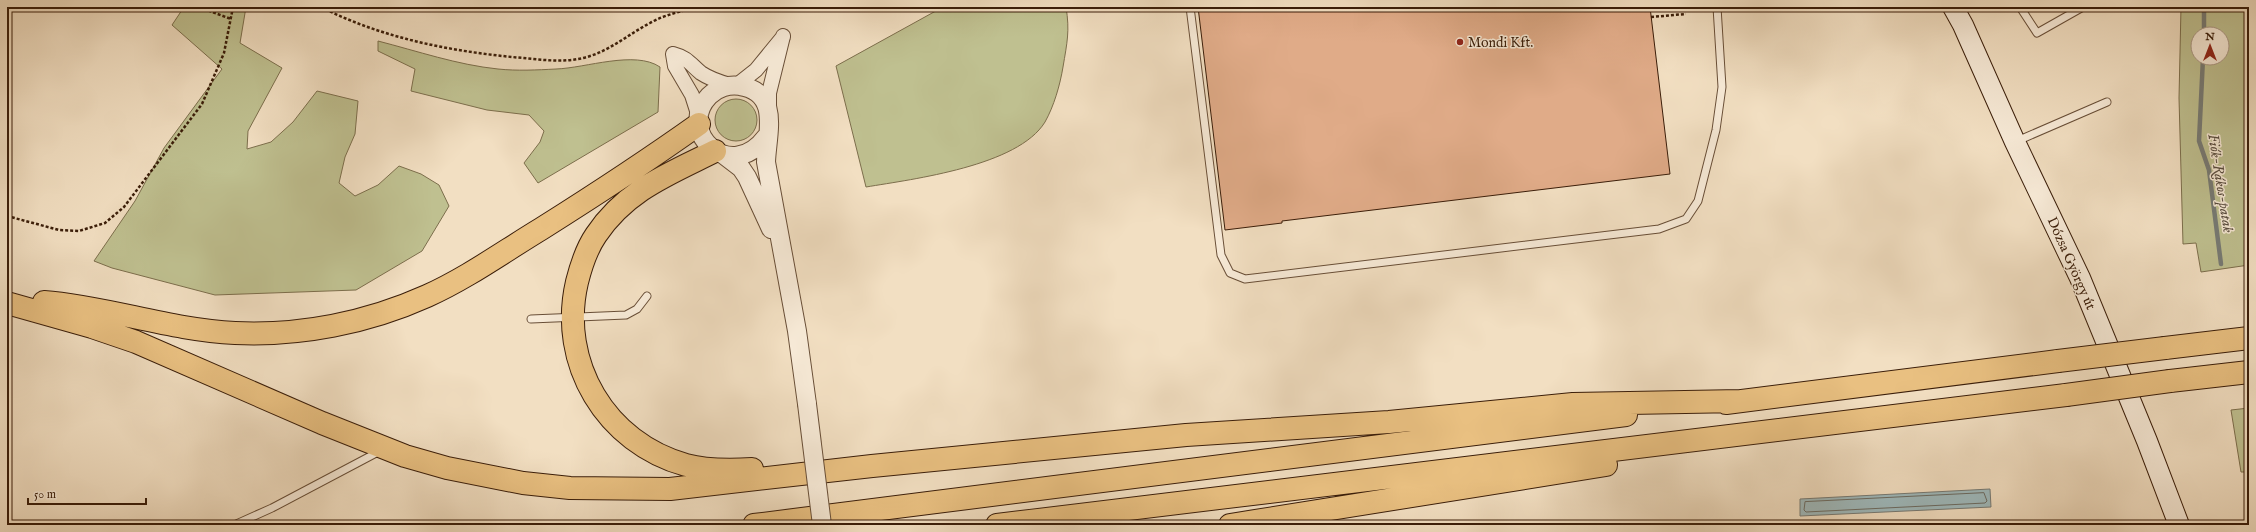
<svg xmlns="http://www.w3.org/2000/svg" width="2256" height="532" font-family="'IM FELL English',serif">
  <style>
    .green { fill: #bfc090; stroke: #7c6e4c; fill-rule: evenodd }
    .water { fill: #9fbabd; stroke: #777b75 }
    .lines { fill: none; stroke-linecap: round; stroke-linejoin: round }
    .shore { stroke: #6c6c63; stroke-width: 1 }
    .stream { stroke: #777b75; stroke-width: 4.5 }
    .building { fill: #e0ab88; stroke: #3a1d09 }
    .service-casing { stroke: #684e37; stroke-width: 9 }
    .minor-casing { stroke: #684e37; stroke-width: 16 }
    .tertiary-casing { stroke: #684e37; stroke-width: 20 }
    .secondary-casing { stroke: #3a1d09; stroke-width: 22 }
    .motorway-casing { stroke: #3a1d09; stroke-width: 24 }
    .path { stroke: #3a1d09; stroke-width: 2.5; stroke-dasharray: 3 2; stroke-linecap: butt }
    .service { stroke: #f7ead7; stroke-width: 7 }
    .minor { stroke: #f7ead7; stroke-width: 14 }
    .tertiary { stroke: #f7ead7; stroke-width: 18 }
    .secondary { stroke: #f7ead7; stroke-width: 20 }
    .motorway { stroke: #e9c081; stroke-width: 22 }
    .tertiary-bridge-casing { stroke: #684e37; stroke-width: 20; stroke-linecap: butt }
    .motorway-bridge-casing { stroke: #3a1d09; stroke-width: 24; stroke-linecap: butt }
    .tertiary-bridge { stroke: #f7ead7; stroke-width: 18 }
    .motorway-bridge { stroke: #e9c081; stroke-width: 22 }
    .poi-dot { fill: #8f2418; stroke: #f7ead7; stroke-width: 1.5 }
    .labels { text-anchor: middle; stroke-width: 3; stroke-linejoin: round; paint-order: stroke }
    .poi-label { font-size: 14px; fill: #3a1d09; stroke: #f7ead7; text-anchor: start }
    .street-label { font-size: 14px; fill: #3a1d09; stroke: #f7ead7 }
    .water-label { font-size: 15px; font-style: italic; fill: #584c3f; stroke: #f7ead7 }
  </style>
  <rect width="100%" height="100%" fill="#f2dfc2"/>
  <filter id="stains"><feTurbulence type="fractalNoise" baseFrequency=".005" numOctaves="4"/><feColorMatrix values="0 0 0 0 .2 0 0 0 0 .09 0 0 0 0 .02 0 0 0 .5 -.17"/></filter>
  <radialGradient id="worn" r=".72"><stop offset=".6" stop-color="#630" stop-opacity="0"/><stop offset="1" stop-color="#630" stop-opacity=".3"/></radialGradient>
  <!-- green -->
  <path class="green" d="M 184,7 L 246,7 L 240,43 L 282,68 L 248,131 L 247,149 L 271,142 L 293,122 L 317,91 L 358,101 L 355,134 L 345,157 L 339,183 L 355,196 L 378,185 L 399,166 L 421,174 L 439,185 L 449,206 L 422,251 L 356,290 L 215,295 L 112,268 L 94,261 L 135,201 L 164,148 L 222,69 L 172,25 Z
    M 943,7 L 1066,7 C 1070,31 1067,43 1063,67 C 1060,85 1054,106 1045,122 C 1018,166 914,179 866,187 L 836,66 Z
    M 2181,7 L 2249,7 L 2249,265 L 2201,272 L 2196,243 L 2183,244 L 2179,98 ZM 2198,34 L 2222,34 L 2222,58 L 2198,58 Z
    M 378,41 C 417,51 458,65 498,69 C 517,71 537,70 556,69 C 586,68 635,50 660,67 L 658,112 L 538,183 L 524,163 L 540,142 L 544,131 L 529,115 L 487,110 L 411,91 L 415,69 L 378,51 Z
    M715 120a21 21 0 1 1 42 0a21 21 0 1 1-42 0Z
    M 2249,408 L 2249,472 L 2241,472 L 2231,410 Z"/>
  <!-- water -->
  <path class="water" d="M 1990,489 L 1991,507 L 1800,516 L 1800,499 Z"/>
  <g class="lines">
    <!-- shore -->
    <path class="shore" d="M 1984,493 L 1987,501 L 1985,503 L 1806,512 L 1804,510 L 1805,502 Z"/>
    <!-- stream -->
    <path class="stream" d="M 2204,7 L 2204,34
      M 2203,58 L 2199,141 L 2209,170 L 2221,264"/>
  </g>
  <!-- building -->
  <path class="building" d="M 1198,7 L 1650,7 L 1670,174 L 1282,221 L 1282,223 L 1225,230 Z"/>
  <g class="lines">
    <!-- service casing -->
    <g class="service-casing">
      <path id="service" d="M 1190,7 L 1221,255 L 1230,273 L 1245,279 L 1659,229 L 1686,219 L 1698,201 L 1716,130 L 1722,87 L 1717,7
        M 2020,7 L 2037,33 L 2083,7
        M 2017,141 L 2107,102
        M 531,319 L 626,315 L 637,309 L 647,296
        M 234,525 L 272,508 L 380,451"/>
    </g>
    <!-- minor casing -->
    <g class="minor-casing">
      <path id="minor" d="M 737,85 L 756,70 L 783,37
        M 769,109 L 769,93 L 783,36
        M 699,117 L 692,95 L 675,66 L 673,54 C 688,58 690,64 701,73 C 710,79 719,82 730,85"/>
    </g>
    <!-- tertiary casing -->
    <g class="tertiary-casing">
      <path id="tertiary" d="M 766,137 C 730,185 675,131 709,96 C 717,88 729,84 740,86 C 781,92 767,134 766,162 L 797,331 L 807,404
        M 724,155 L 741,168 L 747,177 L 771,229"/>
    </g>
    <!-- secondary casing -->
    <g class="secondary-casing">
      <path id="secondary" d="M 1953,7 L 1963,25 L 2015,142 L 2080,278 L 2147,441 L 2179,525"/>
    </g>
    <!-- motorway casing -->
    <g class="motorway-casing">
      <path id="motorway" d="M 715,151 C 669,174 626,190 596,235 C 587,248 581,266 577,282 C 558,363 606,443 686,465 C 704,470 734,470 752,469
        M 44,302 C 108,307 170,330 235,333 C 300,336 367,323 427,296 C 467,278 503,252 541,229 C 595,195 647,161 699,124
        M 7,303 L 92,327 L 136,342 L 322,423 L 405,456 L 447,468 L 523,483 L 570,488 L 670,489 L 872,466 L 1186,435 L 1389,422 L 1573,404 L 1741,401
        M 2165,348 L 2249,338
        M 2170,381 L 2249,372
        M 1726,403 L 2058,361
        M 754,525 L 1626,415
        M 997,525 L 2066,395
        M 1230,525 L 1606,465"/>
    </g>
    <!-- path -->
    <path class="path" d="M 199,7 L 231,19
      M 321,7 C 384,39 454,52 523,58 C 544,60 566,63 587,57 C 611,50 629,34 650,23 C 666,14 683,11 699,7
      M 1651,17 L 1686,14
      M 7,216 L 59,230 L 79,231 L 105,223 L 124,207 L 202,104 L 224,53 L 233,7"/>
    <!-- service -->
    <use href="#service" class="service"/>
    <!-- minor -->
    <use href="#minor" class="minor"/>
    <!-- tertiary -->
    <use href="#tertiary" class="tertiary"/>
    <!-- secondary -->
    <use href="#secondary" class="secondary"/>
    <!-- motorway -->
    <use href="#motorway" class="motorway"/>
    <!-- tertiary-bridge casing -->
    <g class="tertiary-bridge-casing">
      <path id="tertiary-bridge" d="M 807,404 L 822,525"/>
    </g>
    <!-- motorway-bridge casing -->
    <g class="motorway-bridge-casing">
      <path id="motorway-bridge" d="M 2058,361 L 2165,348
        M 2066,395 L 2170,381"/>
    </g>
    <!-- tertiary-bridge -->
    <use href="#tertiary-bridge" class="tertiary-bridge"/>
    <!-- motorway-bridge -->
    <use href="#motorway-bridge" class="motorway-bridge"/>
  </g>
  <!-- markers -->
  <circle class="poi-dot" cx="1460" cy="42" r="4"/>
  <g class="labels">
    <!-- poi labels -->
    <g class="poi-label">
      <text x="1468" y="47">Mondi Kft.</text>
    </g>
    <!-- street labels -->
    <g class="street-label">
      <text transform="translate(2072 263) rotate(66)" y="5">Dózsa György út</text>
    </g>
    <!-- water labels -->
    <g class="water-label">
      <text transform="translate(2221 183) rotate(81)" y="5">Fiók-Rákos-patak</text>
    </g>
  </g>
  <!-- margin -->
  <rect width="2256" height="532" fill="none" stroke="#f2dfc2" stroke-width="24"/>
  <rect x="8" y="8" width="2240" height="516" fill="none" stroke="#3a1d09" stroke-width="2"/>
  <rect x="12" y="12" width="2232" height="508" fill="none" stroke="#3a1d09"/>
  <!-- north arrow -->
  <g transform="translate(2210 46)"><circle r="19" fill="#f7ead7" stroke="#ab9885"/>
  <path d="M0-3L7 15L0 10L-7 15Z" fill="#8f2418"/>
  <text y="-6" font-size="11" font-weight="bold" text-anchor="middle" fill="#3a1d09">N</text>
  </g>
  <!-- scale -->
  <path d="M28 498v6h118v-6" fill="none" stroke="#3a1d09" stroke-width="2"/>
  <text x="34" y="498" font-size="12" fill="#3a1d09" stroke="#f7ead7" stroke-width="3" paint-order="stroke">50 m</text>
  <rect width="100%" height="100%" filter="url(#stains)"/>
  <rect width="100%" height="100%" fill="url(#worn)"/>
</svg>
